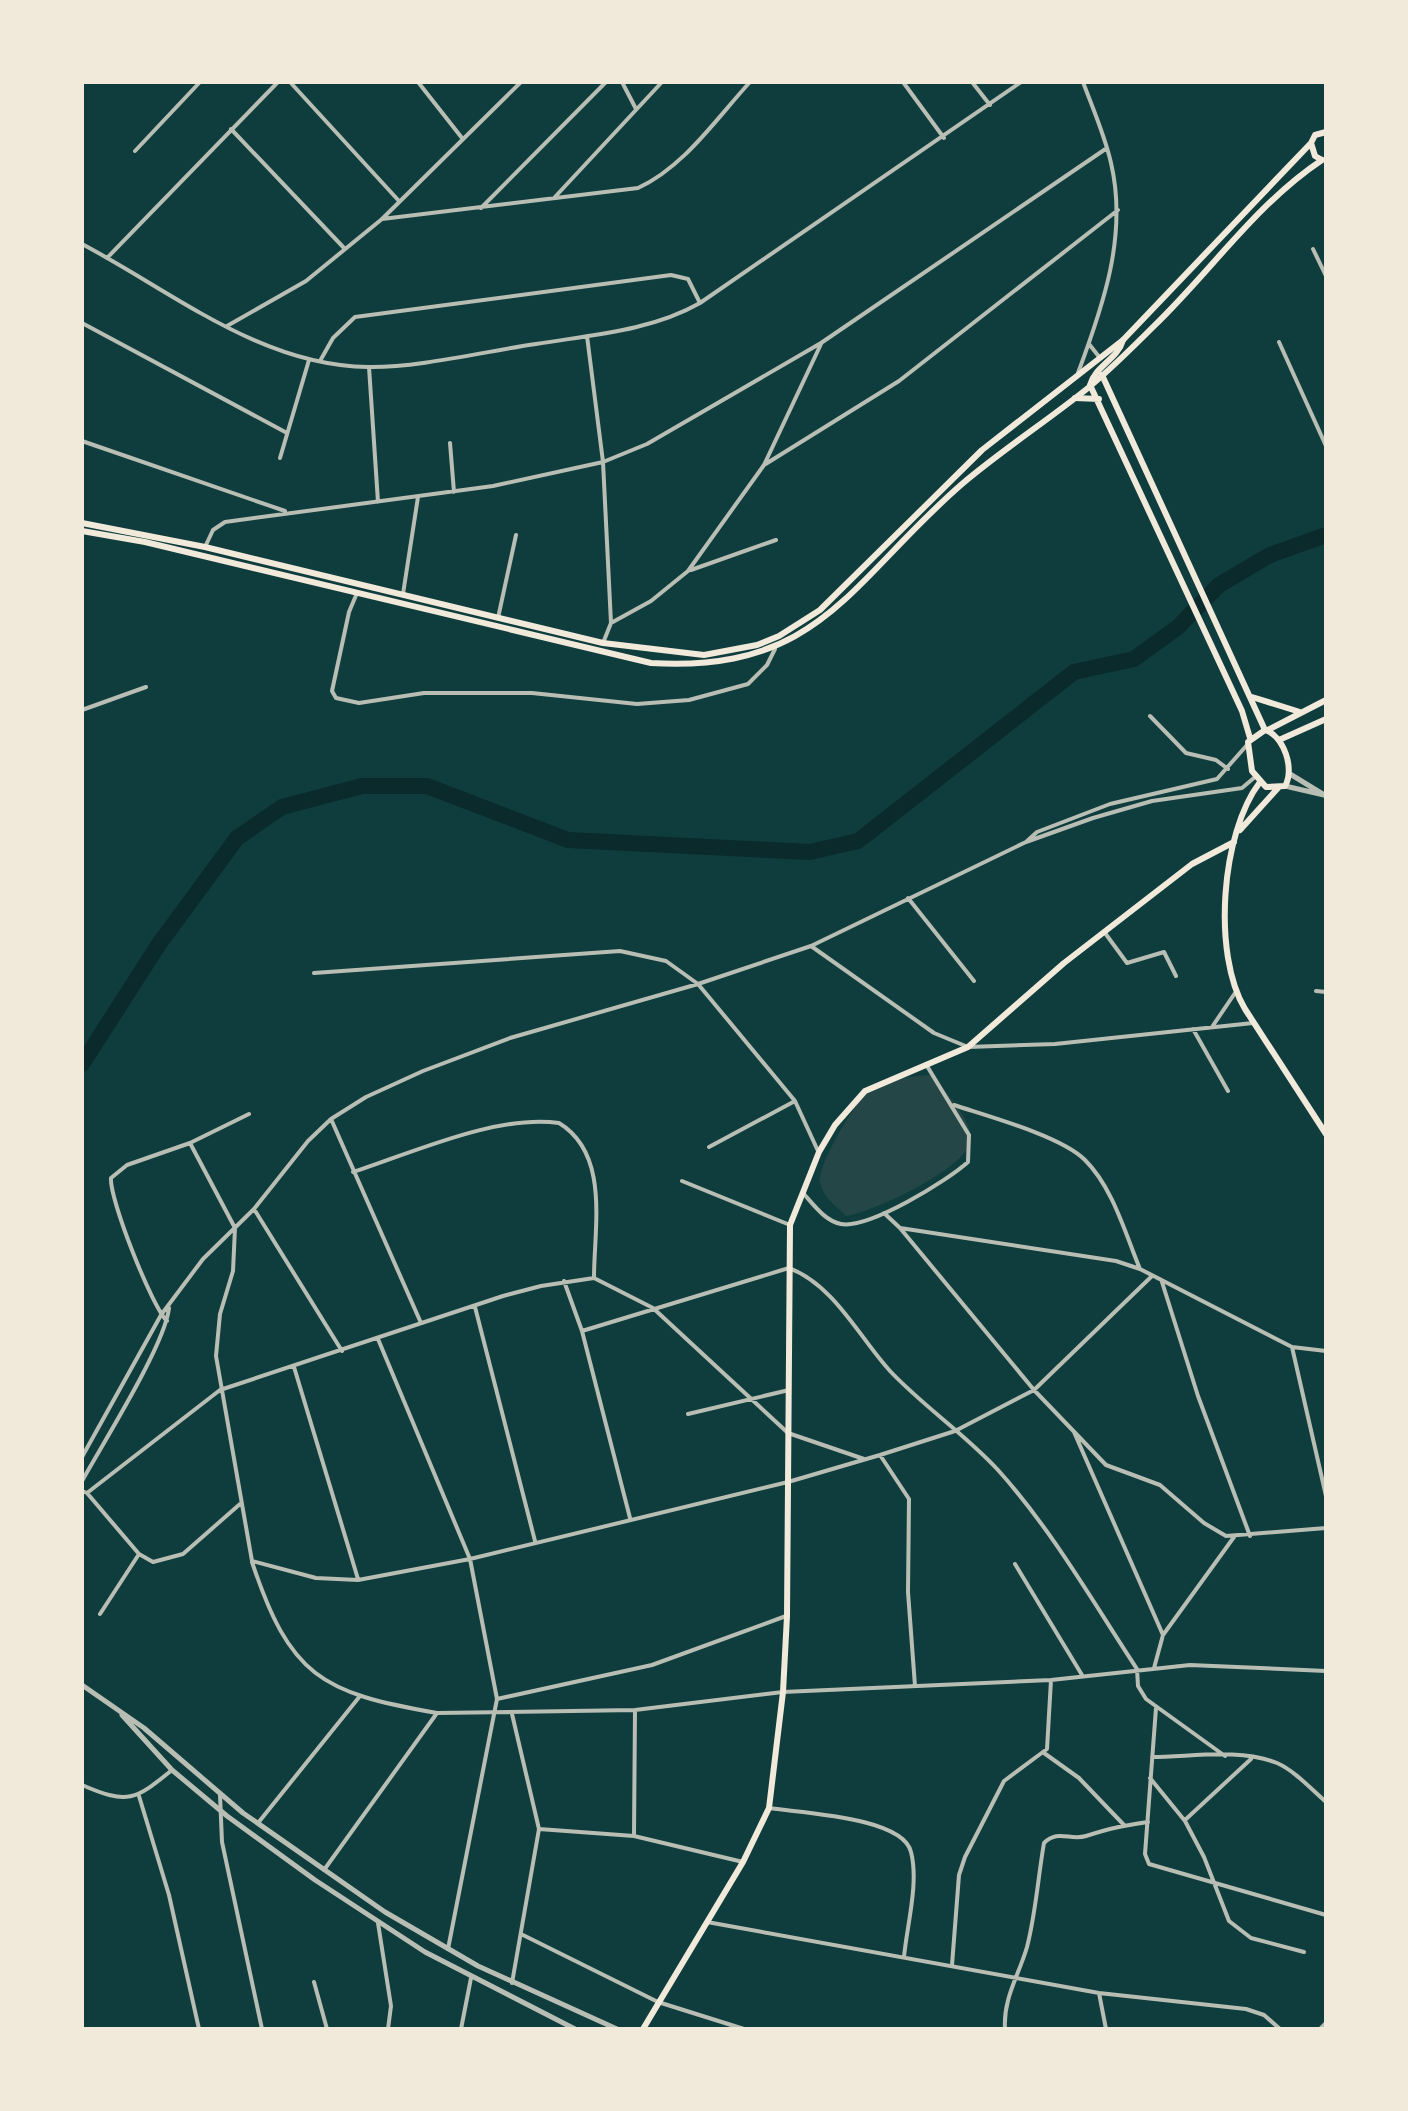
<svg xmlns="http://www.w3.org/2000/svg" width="1408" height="2111" font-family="'Zilla Slab',serif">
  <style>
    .green { fill: #244646 }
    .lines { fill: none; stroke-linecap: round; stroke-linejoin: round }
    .river { stroke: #0a2a2b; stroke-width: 16 }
    .minor { stroke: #b8beb3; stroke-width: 4 }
    .tertiary { stroke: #b8beb3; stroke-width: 5 }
    .secondary { stroke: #f1e9da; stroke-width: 6 }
    .primary { stroke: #f1e9da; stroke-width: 6 }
  </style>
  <rect width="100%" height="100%" fill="#0f3d3e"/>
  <!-- green -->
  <path class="green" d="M 930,1075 C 944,1091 969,1115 971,1137 C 974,1166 871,1213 846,1216 C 836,1206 823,1197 820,1182 C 817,1166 856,1100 870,1090 C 887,1078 911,1077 930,1075 Z"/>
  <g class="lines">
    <!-- river -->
    <path class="river" d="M 82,1064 L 159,944 L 237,838 L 282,807 L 362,786 L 427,786 L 568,840 L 810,852 L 858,841 L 1074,672 L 1134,659 L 1178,627 L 1219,585 L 1270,555 L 1326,535"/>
    <!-- minor -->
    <path class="minor" d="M 290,82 L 399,201
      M 418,82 L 462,138
      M 622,82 L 636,109
      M 903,82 L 944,138
      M 972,82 L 990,105
      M 231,129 L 345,249
      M 135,151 L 200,82
      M 554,198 L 662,82
      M 481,208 L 606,82
      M 382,219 L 638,188 C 684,167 716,119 750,82
      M 82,244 C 173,292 261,366 368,367 C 417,368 487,351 536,344 C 591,335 651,331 700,303 L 1021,82
      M 1313,249 L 1326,276
      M 107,258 L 278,82
      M 82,323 L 287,433
      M 227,326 L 306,281 L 382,219 L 521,82
      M 587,336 L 603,462 L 611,623 L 603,643
      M 1279,342 L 1326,446
      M 1089,344 L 1100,358
      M 320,361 L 333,338 L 355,317 L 671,275 L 688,279 L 700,303
      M 369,367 L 378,502
      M 1078,373 C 1103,306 1128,235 1111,163 C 1105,136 1093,109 1083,82
      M 82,441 L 285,511
      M 450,443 L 454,492
      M 280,458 L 309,360
      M 764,465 L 899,381 L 1118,210
      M 205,547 L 213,530 L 225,522 L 493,486 L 603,462 L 647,444 L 821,343 L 1107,148
      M 691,570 L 776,540
      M 357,593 L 349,612 L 332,691 L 336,698 L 359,703 L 424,693 L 532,693 L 637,704 L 689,700 L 748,684 L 767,665 L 775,649
      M 403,594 L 418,497
      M 498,618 L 516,535
      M 611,623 L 651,601 L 688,571 L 764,465 L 821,344
      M 82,710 L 146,687
      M 1150,716 L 1186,753 L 1216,760 L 1228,769
      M 82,798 L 82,812
      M 1026,842 L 1037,832 L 1110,804 L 1217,779 L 1247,745
      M 908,898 L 974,981
      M 1105,933 L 1127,963 L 1164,952 L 1176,976
      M 811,946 L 934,1033 L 968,1047 L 1055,1044 L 1253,1023
      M 314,973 L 620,951 L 666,961 L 698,984 L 795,1101 L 818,1151
      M 1316,991 L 1326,992
      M 1212,1027 L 1235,993
      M 1193,1029 L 1228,1091
      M 954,1105 C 987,1116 1061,1136 1085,1160 C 1113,1188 1125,1233 1140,1269
      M 331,1119 L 421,1323
      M 190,1143 L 235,1228 L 233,1271 L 220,1314 L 216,1356 L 252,1561 L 316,1578 L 358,1580 L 470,1559 L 788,1482 L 880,1455 L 955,1431 L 1034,1390 L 1152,1276
      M 709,1147 L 795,1101
      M 353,1172 C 412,1153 497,1114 559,1123 C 610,1154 594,1227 594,1278
      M 682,1181 L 790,1225
      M 803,1193 C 814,1205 825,1221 841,1224 C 869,1229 947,1181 968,1162 L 969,1135 L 927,1066
      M 254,1209 L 308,1141 L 331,1119 L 366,1097 L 423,1071 L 510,1038 L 698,984 L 811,946 L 1026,842 L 1093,818 L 1152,801 L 1242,788 L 1255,777
      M 884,1213 L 900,1228 L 1034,1390 L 1106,1465 L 1160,1485 L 1204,1523 L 1226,1536 L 1326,1528
      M 900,1228 L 1116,1261 L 1140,1269 L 1292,1347 L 1326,1351
      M 564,1281 L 582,1331 L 630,1518
      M 1162,1282 L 1198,1396 L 1250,1536
      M 475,1307 L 535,1541
      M 167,1321 C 152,1307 109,1198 111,1178 L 127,1165 L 190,1143 L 249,1114
      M 582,1331 L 789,1268 C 834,1285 859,1337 890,1371 C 924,1407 965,1434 998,1470 C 1052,1530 1093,1602 1137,1669 L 1138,1686 L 1146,1699 L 1225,1756
      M 378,1339 L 470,1559 L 497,1699 L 448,1949
      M 1292,1347 L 1326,1496
      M 294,1367 L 358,1579
      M 688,1414 L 789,1390
      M 1074,1432 L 1163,1635
      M 880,1455 L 909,1499 L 908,1592 L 915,1686
      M 82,1457 L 161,1315 L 203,1259 L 254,1209 L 342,1351
      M 82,1481 C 103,1443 165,1345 169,1308
      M 82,1491 L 87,1493 L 139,1554 L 153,1562 L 183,1554 L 240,1504
      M 87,1493 L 220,1390 L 503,1296 L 541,1286 L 594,1278 L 653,1308 L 788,1433 L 864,1459
      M 252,1562 C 290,1676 321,1693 437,1713 L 324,1870
      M 1015,1564 L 1082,1675
      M 100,1614 L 139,1554
      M 1154,1668 L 1163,1635 L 1234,1537
      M 497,1699 L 652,1665 L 786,1616
      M 1156,1708 L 1145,1854 L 1149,1864 L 1326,1915
      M 437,1713 L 635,1710 L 783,1692 L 1051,1680 L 1190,1665 L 1326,1671
      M 512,1714 L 539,1829
      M 1044,1753 L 1079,1778 L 1124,1825
      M 1152,1757 C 1191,1757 1239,1748 1277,1763 C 1295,1771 1311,1789 1326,1802
      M 1150,1778 L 1185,1821 L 1204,1857 L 1229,1921 L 1251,1938 L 1304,1952
      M 82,1785 C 128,1805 135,1800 172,1770
      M 220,1795 L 222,1842 L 262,2029
      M 139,1796 L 169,1895 L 199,2029
      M 769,1808 C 801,1813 903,1817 911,1852 C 919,1883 907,1925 904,1957
      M 1185,1820 L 1251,1759
      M 258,1823 L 360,1696
      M 634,1836 L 635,1710
      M 707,1922 L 1099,1993 L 1246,2009 L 1264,2015 L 1280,2029
      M 378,1923 L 391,2006 L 388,2029
      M 523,1935 L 658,2002 L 744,2029
      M 952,1965 L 959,1875 L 965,1857 L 1004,1781 L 1047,1749 L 1051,1680
      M 314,1982 L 327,2029
      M 512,1983 L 539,1829 L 634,1836 L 743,1862
      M 1099,1993 L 1106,2029
      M 461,2029 L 471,1978
      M 1005,2029 C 1003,1998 1019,1975 1027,1947 C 1036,1912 1038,1877 1044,1843 C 1058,1829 1070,1841 1086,1836 C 1111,1828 1122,1826 1148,1822
      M 1320,2029 L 1326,2023"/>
    <!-- tertiary -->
    <path class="tertiary" d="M 1290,774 L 1326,796
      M 1285,786 L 1324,795
      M 82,1685 L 144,1728 L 243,1813 L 385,1912 L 478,1966 L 617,2029
      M 122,1715 L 172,1770 L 227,1816 L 315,1880 L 425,1952 L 575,2029"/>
    <!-- secondary -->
    <path class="secondary" d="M 1322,160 L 1315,156 L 1311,143 L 1315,135 L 1326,132
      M 82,523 L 205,547 L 603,643 L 704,655 L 757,645 L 779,636 L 820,610 L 982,450 L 1123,340 L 1311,143
      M 82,531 L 145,542 L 651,663 C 821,673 850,581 962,484 C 1002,450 1047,421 1088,388 C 1111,369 1133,347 1154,326 C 1211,271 1256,204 1322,160
      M 643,2029 L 743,1862 L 769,1808 L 783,1692 L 787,1616 L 790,1225 L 819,1152 L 835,1125 L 865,1091 L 968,1047 L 1064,963 L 1192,864 L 1234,842"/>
    <!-- primary -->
    <path class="primary" d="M 1123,340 C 1118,359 1095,366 1090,385 L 1242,711 L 1250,738
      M 1102,375 L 1265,730
      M 1075,398 L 1099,399
      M 1252,697 L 1300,712
      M 1265,730 C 1284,736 1295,769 1285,786 L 1266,787 L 1252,771 L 1248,742 Z
      M 1268,730 L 1326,700
      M 1279,740 L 1326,719
      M 1260,782 C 1221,833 1212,954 1245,1009 L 1326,1134
      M 1240,830 L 1278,788"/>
  </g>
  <!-- border -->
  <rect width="1408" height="2111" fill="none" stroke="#f1e9da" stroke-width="168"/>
</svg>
